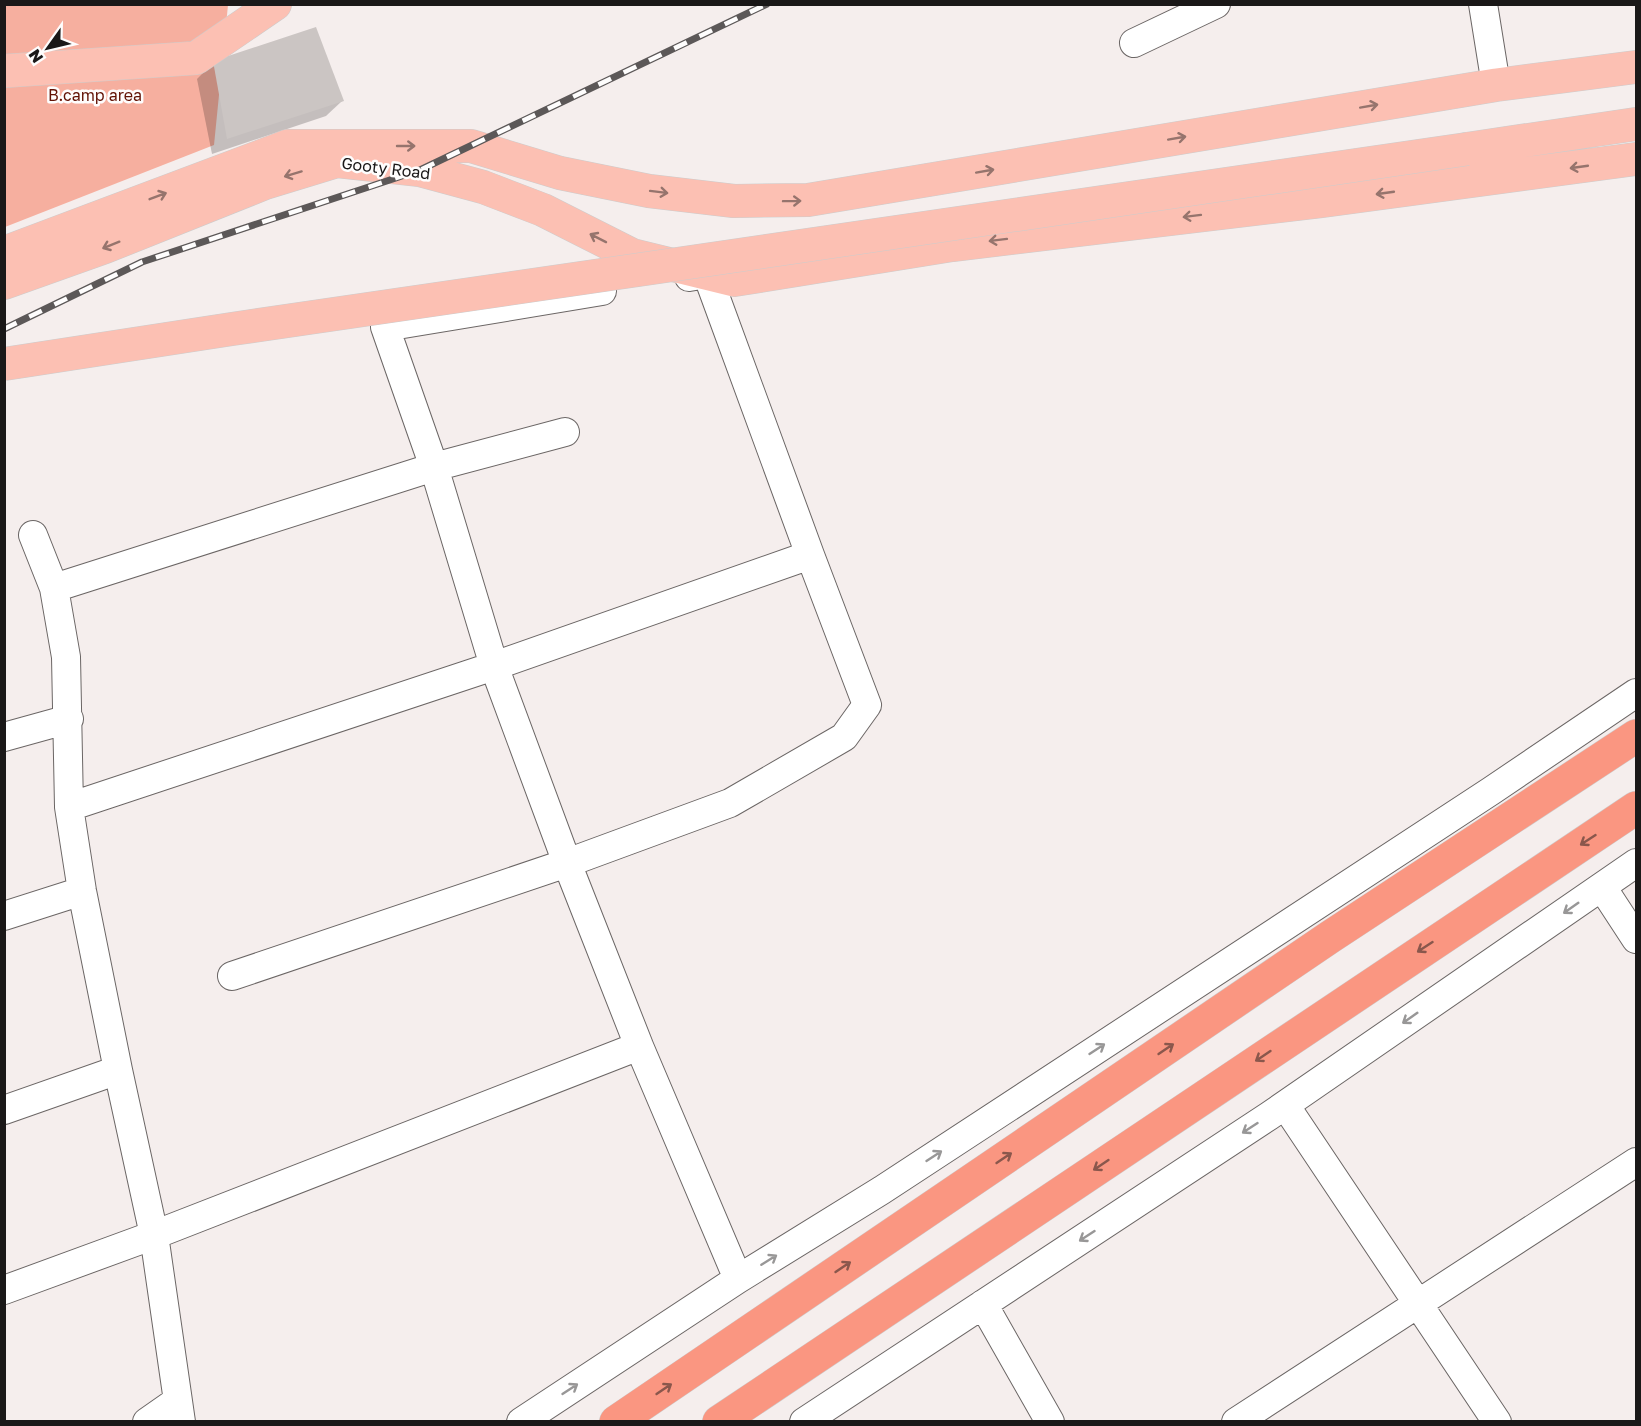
<svg xmlns="http://www.w3.org/2000/svg" width="1641" height="1426" font-family="'Golos Text',sans-serif">
  <style>
    .green { fill: #f6af9f }
    .shadow { fill: #0003 }
    .building { fill: #cbc5c3 }
    .lines { fill: none; stroke-linecap: round; stroke-linejoin: round }
    .minor-casing { stroke: #6b6665; stroke-width: 30 }
    .major-casing { stroke: #cdcccc; stroke-width: 34 }
    .highway-casing { stroke: #cdcccc; stroke-width: 34 }
    .minor { stroke: #fff; stroke-width: 28 }
    .major { stroke: #fcc0b3; stroke-width: 33 }
    .highway { stroke: #fa9681; stroke-width: 33 }
    .rail-casing { stroke: #5c5858; stroke-width: 7 }
    .rail { stroke: #fefdfd; stroke-width: 4.5; stroke-dasharray: 14; stroke-linecap: butt }
    .major-bridge-casing { stroke: #cdcccc; stroke-width: 34; stroke-linecap: butt }
    .major-bridge { stroke: #fcc0b3; stroke-width: 33 }
    .oneway { stroke: #96746d }
    .oneway2 { stroke: #8a574c }
    .oneway3 { stroke: #989797 }
    .labels { text-anchor: middle; stroke-width: 5; stroke-linejoin: round; paint-order: stroke }
    .park-label { font-size: 16px; fill: #621205; stroke: #fefdfd }
    .street-label { font-size: 16px; fill: #1a1818; stroke: #fefdfd }
  </style>
  <rect width="100%" height="100%" fill="#f5eeed"/>
  <!-- green -->
  <path class="green" d="M 5,5 L 228,5 L 214,145 L 5,227 Z"/>
  <!-- shadow -->
  <path class="shadow" d="M 213,63 L 342,101 L 326,116 L 212,154 L 197,79 Z"/>
  <!-- building -->
  <path class="building" d="M 316,27 L 344,101 L 227,139 L 213,61 Z"/>
  <g class="lines">
    <!-- minor casing -->
    <g class="minor-casing">
      <path id="minor" d="M 1483,4 L 1496,85
        M 1134,43 L 1216,4
        M 602,291 L 385,327 L 434,467 L 494,666 L 567,863 L 639,1046 L 738,1279
        M 33,535 L 54,588 L 66,657 L 69,807 L 82,891 L 118,1070 L 154,1235 L 181,1422
        M 54,588 L 434,467 L 565,432
        M 4,737 L 69,719
        M 69,807 L 494,666 L 810,555
        M 1602,887 L 1636,939
        M 4,916 L 82,891
        M 232,976 L 567,863 L 730,803 L 844,737 L 867,705 L 810,555 L 707,274 L 689,277
        M 1285,1105 L 1497,1422
        M 4,1110 L 118,1070
        M 4,1290 L 154,1235 L 639,1046
        M 983,1304 L 1050,1422
        M 147,1422 L 177,1401
        M 521,1422 L 738,1279 L 882,1190 L 1491,791 L 1636,693
        M 804,1422 L 1269,1116 L 1636,863
        M 1236,1422 L 1636,1162"/>
    </g>
    <!-- major casing -->
    <g class="major-casing">
      <path id="major" d="M 4,71 L 196,58 L 275,4
        M 1467,149 L 1636,124
        M 4,253 L 288,146 L 471,146 L 560,173 L 649,191 L 734,201 L 808,200 L 1496,85 L 1636,67
        M 4,283 L 105,247 L 265,183 L 337,161 L 420,170 L 483,187 L 543,210 L 632,255 L 734,280 L 952,245 L 1321,201 L 1636,159"/>
    </g>
    <!-- highway casing -->
    <g class="highway-casing">
      <path id="highway" d="M 616,1422 L 1330,937 L 1636,736
        M 719,1422 L 1636,808"/>
    </g>
    <!-- minor -->
    <use href="#minor" class="minor"/>
    <!-- major -->
    <use href="#major" class="major"/>
    <!-- highway -->
    <use href="#highway" class="highway"/>
    <!-- rail casing -->
    <g class="rail-casing">
      <path id="rail" d="M 4,329 L 142,262 L 420,170 L 767,4"/>
    </g>
    <!-- rail -->
    <use href="#rail" class="rail"/>
    <!-- major-bridge casing -->
    <g class="major-bridge-casing">
      <path id="major-bridge" d="M 4,364 L 232,329 L 1467,149"/>
    </g>
    <!-- major-bridge -->
    <use href="#major-bridge" class="major-bridge"/>
  </g>
  <!-- one-way arrows -->
  <defs><path id="oneway-shaft" d="M-6 0H5M1.5-3L5.5 0L1.5 3" fill="none" stroke-width="1.6" stroke-linecap="round" stroke-linejoin="round" transform="scale(1.5)"/></defs>
  <g class="oneway">
    <use href="#oneway-shaft" transform="translate(1369 106) rotate(-10)"/>
    <use href="#oneway-shaft" transform="translate(1177 138) rotate(-10)"/>
    <use href="#oneway-shaft" transform="translate(406 146)"/>
    <use href="#oneway-shaft" transform="translate(1579 167) rotate(172)"/>
    <use href="#oneway-shaft" transform="translate(985 171) rotate(-10)"/>
    <use href="#oneway-shaft" transform="translate(293 174) rotate(163)"/>
    <use href="#oneway-shaft" transform="translate(659 192) rotate(7)"/>
    <use href="#oneway-shaft" transform="translate(1385 193) rotate(172)"/>
    <use href="#oneway-shaft" transform="translate(158 196) rotate(-21)"/>
    <use href="#oneway-shaft" transform="translate(792 201) rotate(-1)"/>
    <use href="#oneway-shaft" transform="translate(1192 216) rotate(173)"/>
    <use href="#oneway-shaft" transform="translate(598 238) rotate(-153)"/>
    <use href="#oneway-shaft" transform="translate(998 240) rotate(173)"/>
    <use href="#oneway-shaft" transform="translate(111 245) rotate(158)"/>
  </g>
  <g class="oneway2">
    <use href="#oneway-shaft" transform="translate(1588 840) rotate(147)"/>
    <use href="#oneway-shaft" transform="translate(1425 947) rotate(147)"/>
    <use href="#oneway-shaft" transform="translate(1166 1049) rotate(-34)"/>
    <use href="#oneway-shaft" transform="translate(1263 1056) rotate(146)"/>
    <use href="#oneway-shaft" transform="translate(1004 1158) rotate(-34)"/>
    <use href="#oneway-shaft" transform="translate(1101 1165) rotate(146)"/>
    <use href="#oneway-shaft" transform="translate(843 1267) rotate(-34)"/>
    <use href="#oneway-shaft" transform="translate(664 1389) rotate(-34)"/>
  </g>
  <g class="oneway3">
    <use href="#oneway-shaft" transform="translate(1571 908) rotate(145)"/>
    <use href="#oneway-shaft" transform="translate(1410 1018) rotate(145)"/>
    <use href="#oneway-shaft" transform="translate(1097 1049) rotate(-33)"/>
    <use href="#oneway-shaft" transform="translate(1250 1128) rotate(147)"/>
    <use href="#oneway-shaft" transform="translate(934 1156) rotate(-33)"/>
    <use href="#oneway-shaft" transform="translate(1087 1236) rotate(147)"/>
    <use href="#oneway-shaft" transform="translate(769 1260) rotate(-32)"/>
    <use href="#oneway-shaft" transform="translate(570 1389) rotate(-33)"/>
  </g>
  <g class="labels">
    <!-- park labels -->
    <g class="park-label">
      <text x="95" y="101">B.camp area</text>
    </g>
    <!-- street labels -->
    <g class="street-label">
      <text transform="translate(386 168) rotate(7)" y="6">Gooty Road</text>
    </g>
  </g>
  <!-- border -->
  <rect width="1641" height="1426" fill="none" stroke="#1a1818" stroke-width="12"/>
  <!-- north arrow -->
  <g transform="translate(48 48) rotate(236)" stroke="#fefdfd" stroke-width="4.5" paint-order="stroke">
  <path d="M0-4.5L10 22L0 15L-10 22Z" fill="#1a1818"/>
  <text y="-9" font-size="16" font-weight="bold" text-anchor="middle" fill="#1a1818">N</text>
  </g>
</svg>
